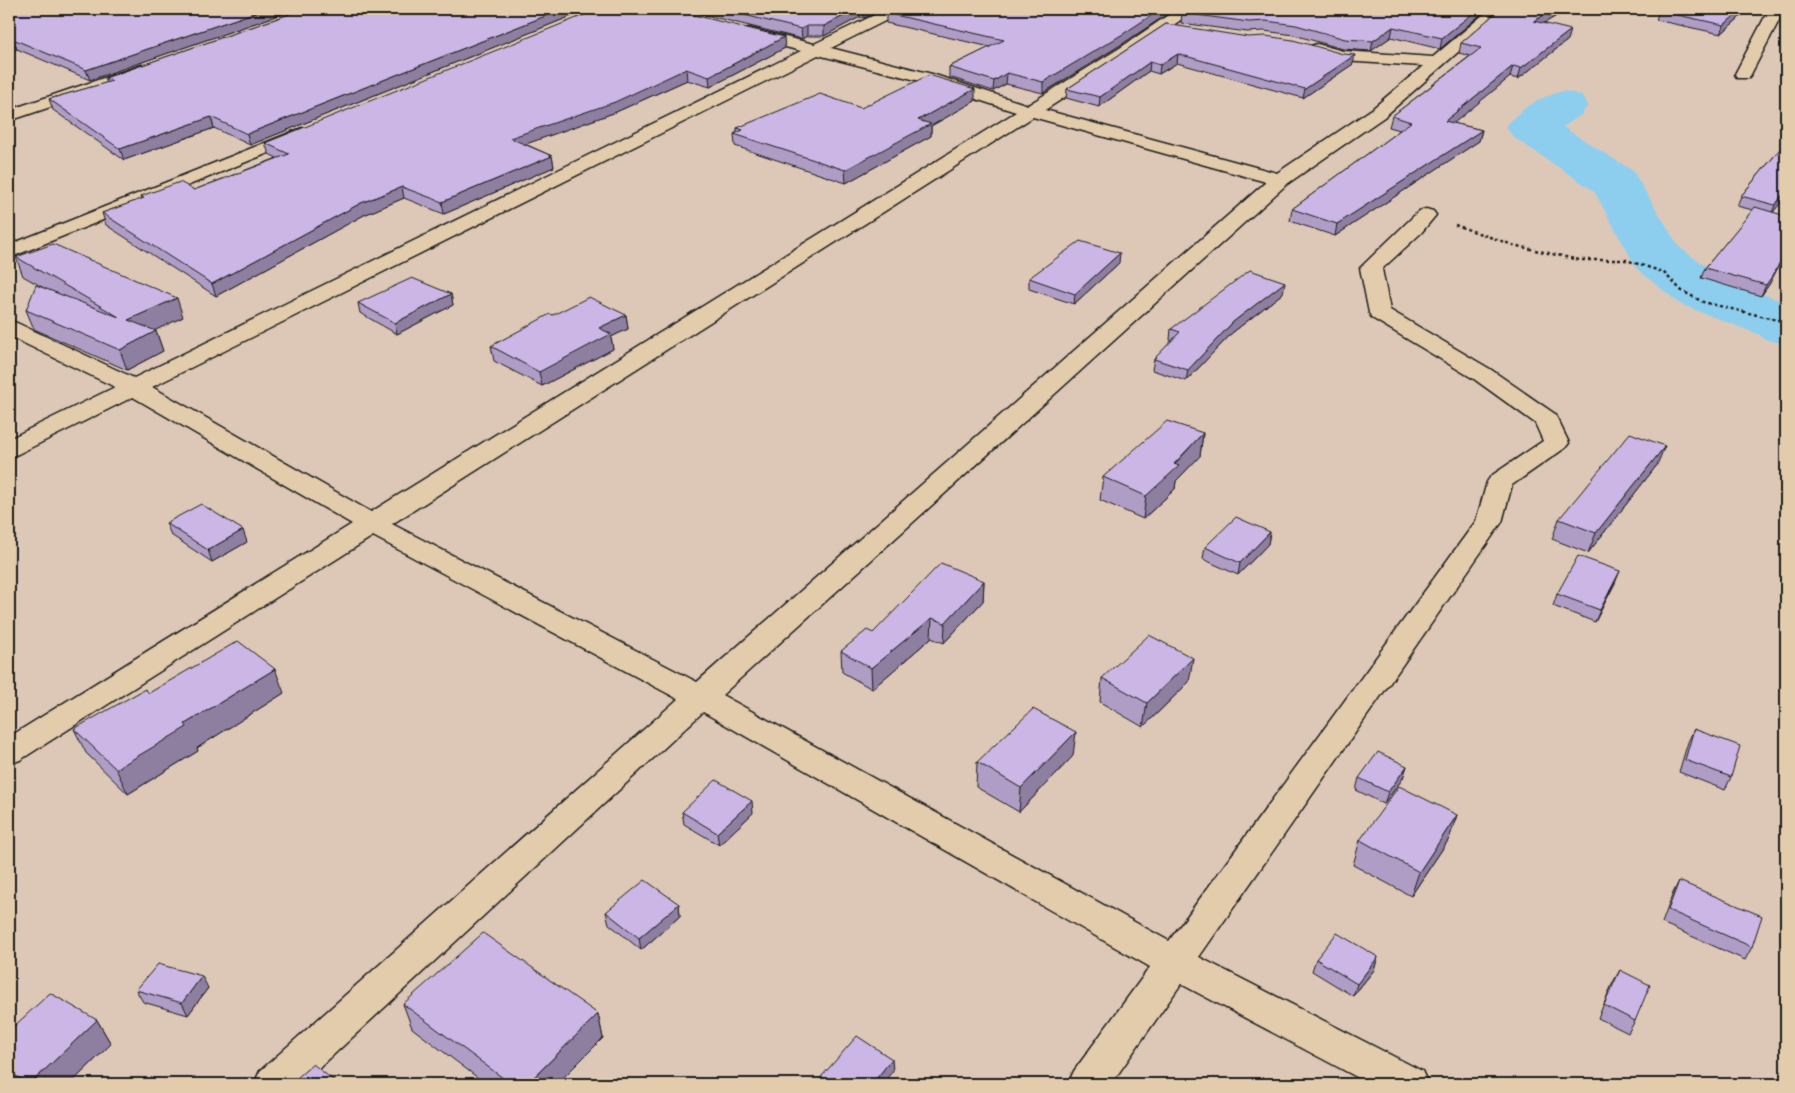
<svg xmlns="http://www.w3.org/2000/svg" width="1795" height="1093" font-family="Delius,sans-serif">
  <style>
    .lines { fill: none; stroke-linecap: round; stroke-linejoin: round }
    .river { fill: #8dceee; fill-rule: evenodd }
    .street-casing { stroke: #1c1c1c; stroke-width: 3 }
    .path { stroke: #1c1c1c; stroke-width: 2.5; stroke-dasharray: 3 3; stroke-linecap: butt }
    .street { fill: #e2ccab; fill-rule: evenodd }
    .wall { fill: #af9dc6; stroke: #1c1c1c }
    .shaded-wall { fill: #8e7fa1; stroke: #1c1c1c }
    .building { fill: #cbb6e6; stroke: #1c1c1c }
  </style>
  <rect width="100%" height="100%" fill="#ddc8b7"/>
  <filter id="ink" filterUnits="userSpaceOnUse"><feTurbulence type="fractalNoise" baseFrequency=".02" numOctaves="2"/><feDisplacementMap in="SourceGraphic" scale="10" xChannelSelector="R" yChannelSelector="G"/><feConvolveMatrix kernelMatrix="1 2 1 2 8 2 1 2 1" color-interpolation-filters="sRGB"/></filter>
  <g filter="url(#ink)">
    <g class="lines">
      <!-- river -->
      <path class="river" d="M 1564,91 L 1581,95 L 1588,105 L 1581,115 L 1563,127 L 1633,171 L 1679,247 L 1722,278 L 1786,303 L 1786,344 L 1764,339 L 1760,335 L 1680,304 L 1637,269 L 1594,191 L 1513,137 L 1506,127 C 1519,108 1542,96 1564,91 Z"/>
      <!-- street casing -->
      <g class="street-casing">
        <path id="street" d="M 887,9 L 906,9 L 903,12 L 831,48 L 932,74 L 1028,105 L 1123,46 L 1177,9 L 1194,9 L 1192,12 L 1135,52 L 1045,110 L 1277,173 L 1372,109 L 1423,66 L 1342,61 L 1311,52 L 1309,49 L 1311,46 L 1317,44 L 1343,51 L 1433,57 L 1490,9 L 1507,9 L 1384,117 L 1287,184 L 722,695 L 1169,941 L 1476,521 L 1487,482 L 1491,476 L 1543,441 L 1535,423 L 1474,379 L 1372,318 L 1369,313 L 1360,268 L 1419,211 L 1426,209 L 1433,211 L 1436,215 L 1421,233 L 1382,269 L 1390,310 L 1490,369 L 1555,414 L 1569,443 L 1565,448 L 1512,485 L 1502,522 L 1199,957 L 1422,1071 L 1428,1084 L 1370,1084 L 1181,984 L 1111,1084 L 1068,1084 L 1074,1071 L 1150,967 L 703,712 L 302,1084 L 254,1084 L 260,1071 L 678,699 L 373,536 L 20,760 L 9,764 L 9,737 L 352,524 L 133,397 L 18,454 L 9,457 L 9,439 L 115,387 L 9,336 L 9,321 L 17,323 L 134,378 L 801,51 L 743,36 L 741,33 L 743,30 L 749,28 L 814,44 ZM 818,55 L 920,81 L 1016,112 L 371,512 L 152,387 ZM 1033,117 L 1266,182 L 697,682 L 392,524 Z
          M 1769,9 L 1785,9 L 1749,78 L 1737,78 L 1735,74 Z
          M 142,65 L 148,66 L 150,70 L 148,74 L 9,121 L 9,110 Z
          M 302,128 L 308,129 L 311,133 L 308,137 L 9,258 L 9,245 Z"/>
      </g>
      <!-- path -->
      <path class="path" d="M 1455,225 L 1513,245 L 1579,260 L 1626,260 L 1663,272 L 1682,291 L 1703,302 L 1786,322"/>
      <!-- street -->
      <use href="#street" class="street"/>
    </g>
    <!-- wall -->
    <path class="wall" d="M 9,9 L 296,9 L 90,80 L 17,49 L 9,51 Z
      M 304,9 L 589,9 L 250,145 L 214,128 L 124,160 L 53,110 L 49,99 L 106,83 L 105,78 Z
      M 681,9 L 883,9 L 864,18 L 860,17 L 824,36 L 807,36 L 802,39 Z
      M 1487,9 L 1440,49 L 1391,37 L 1371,51 L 1343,49 L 1294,35 L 1264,31 L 1247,32 L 1181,23 L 1182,13 Z
      M 1500,9 L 1568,9 L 1543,24 L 1568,40 L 1518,79 L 1510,77 L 1453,123 L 1482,130 L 1479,141 L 1335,236 L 1290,221 L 1292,209 L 1400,130 L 1389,127 L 1392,116 L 1470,56 L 1459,53 L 1461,43 Z
      M 1662,9 L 1749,9 L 1721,34 L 1656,20 L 1659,11 Z
      M 886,13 L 1122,44 L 1043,93 L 1006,84 L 993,91 L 949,77 L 949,67 L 990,47 L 886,23 Z
      M 1166,24 L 1353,64 L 1303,98 L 1177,63 L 1159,74 L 1149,71 L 1099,107 L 1066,98 L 1067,89 Z
      M 785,48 L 710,87 L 687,80 L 616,112 L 525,144 L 552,156 L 554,167 L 444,214 L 404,198 L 364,215 L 216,296 L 106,225 L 102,213 L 142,199 L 141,196 L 194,190 L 277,158 L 269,154 L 265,143 Z
      M 975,101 L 931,126 L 931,136 L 846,183 L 735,146 L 734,134 L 737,132 L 737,128 L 861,108 Z
      M 1786,142 L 1786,196 L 1773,212 L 1770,283 L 1761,296 L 1701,278 L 1705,268 L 1753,210 L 1737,206 L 1741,196 Z
      M 16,257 L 183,317 L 155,330 L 156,331 L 163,351 L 127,370 L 34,329 L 26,310 L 44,288 L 23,276 Z
      M 1119,263 L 1074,304 L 1029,289 L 1029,278 Z
      M 1283,293 L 1232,333 L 1186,381 L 1152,370 L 1154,359 L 1172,341 L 1170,340 L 1171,329 Z
      M 451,294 L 453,305 L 397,334 L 360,313 L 358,303 Z
      M 553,315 L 626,315 L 628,329 L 611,337 L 613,349 L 542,386 L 494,361 L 491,346 Z
      M 1203,433 L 1200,456 L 1176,481 L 1175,489 L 1143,519 L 1100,500 L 1103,477 Z
      M 1657,465 L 1588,553 L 1552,539 L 1559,519 Z
      M 166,523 L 247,542 L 212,562 L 171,535 Z
      M 1270,532 L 1268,544 L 1238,575 L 1203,559 L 1205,547 Z
      M 984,581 L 983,601 L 944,643 L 931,638 L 872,689 L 842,672 L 841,651 L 873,633 Z
      M 1615,583 L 1595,622 L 1553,606 L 1557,594 Z
      M 1102,678 L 1189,682 L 1143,727 L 1100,702 Z
      M 149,693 L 284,693 L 197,748 L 198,751 L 128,794 L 86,753 L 74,729 Z
      M 1694,729 L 1731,777 L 1725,790 L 1679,772 L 1688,742 Z
      M 1073,756 L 1019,812 L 976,787 L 977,762 Z
      M 1407,766 L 1403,778 L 1384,804 L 1356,790 L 1359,778 Z
      M 682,812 L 753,813 L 719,845 L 684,824 Z
      M 1457,815 L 1449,839 L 1411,896 L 1353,865 L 1360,840 Z
      M 1679,881 L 1752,947 L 1745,960 L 1662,923 L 1673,893 Z
      M 679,904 L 680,916 L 641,950 L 609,924 L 606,912 Z
      M 1378,957 L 1374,970 L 1353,996 L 1312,971 L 1316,959 Z
      M 1620,970 L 1635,1021 L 1628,1033 L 1598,1018 L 1613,982 Z
      M 208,988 L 188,1015 L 143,1002 L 136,990 Z
      M 403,1004 L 598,1014 L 603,1038 L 557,1084 L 486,1084 L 412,1028 Z
      M 97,1020 L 111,1044 L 70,1084 L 9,1084 L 9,1030 Z"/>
    <!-- shaded-wall -->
    <path class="shaded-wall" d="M 265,9 L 296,9 L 90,80 L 86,70 Z
      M 563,9 L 589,9 L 250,145 L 247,134 Z
      M 857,9 L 860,9 L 860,17 L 824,36 L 824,26 Z
      M 864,9 L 883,9 L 864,18 Z
      M 1161,9 L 1175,9 L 1122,44 L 1043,93 L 1043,82 Z
      M 1478,9 L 1487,9 L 1440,49 L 1442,38 Z
      M 1554,9 L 1568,9 L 1531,31 L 1534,21 Z
      M 1742,9 L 1749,9 L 1721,34 L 1724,25 Z
      M 807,26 L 807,36 L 802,39 L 801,29 Z
      M 1393,27 L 1391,37 L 1371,51 L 1373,41 Z
      M 1571,30 L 1568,40 L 1518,79 L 1521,68 Z
      M 784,37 L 785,48 L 710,87 L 709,77 Z
      M 13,39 L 17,49 L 9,51 L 9,40 Z
      M 1178,54 L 1177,63 L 1159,74 L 1160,65 Z
      M 1355,55 L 1353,64 L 1303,98 L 1305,89 Z
      M 1150,62 L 1149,71 L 1099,107 L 1100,97 Z
      M 1513,66 L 1510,77 L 1443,132 L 1445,121 Z
      M 686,69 L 687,80 L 616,112 L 512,149 L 510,138 Z
      M 1007,73 L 1006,84 L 993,91 L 994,81 Z
      M 975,89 L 975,101 L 931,126 L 931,136 L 846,183 L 845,170 L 918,120 Z
      M 211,117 L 214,128 L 124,160 L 120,149 Z
      M 1482,130 L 1479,141 L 1335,236 L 1337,224 Z
      M 552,156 L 554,167 L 444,214 L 442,202 Z
      M 402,187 L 404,198 L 364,215 L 216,296 L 212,284 L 361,203 Z
      M 1786,191 L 1786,196 L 1771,215 L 1775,205 Z
      M 1786,250 L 1786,252 L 1770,283 L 1761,296 L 1766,285 Z
      M 1120,253 L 1119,263 L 1074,304 L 1075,294 Z
      M 1285,282 L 1283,293 L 1232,333 L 1186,381 L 1188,370 L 1233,322 Z
      M 451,294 L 453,305 L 397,334 L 395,323 Z
      M 177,298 L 183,317 L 135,340 L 128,320 Z
      M 626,315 L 628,329 L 611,337 L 613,349 L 542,386 L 539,372 L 599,328 Z
      M 156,331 L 163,351 L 127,370 L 120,350 Z
      M 1203,433 L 1200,456 L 1176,481 L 1175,489 L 1143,519 L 1146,496 Z
      M 1665,446 L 1657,465 L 1588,553 L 1596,533 Z
      M 243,530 L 247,542 L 212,562 L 208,550 Z
      M 1270,532 L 1268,544 L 1238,575 L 1240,563 Z
      M 1620,571 L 1615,583 L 1595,622 L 1600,610 Z
      M 984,581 L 983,601 L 944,643 L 945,623 Z
      M 932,618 L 931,638 L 872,689 L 871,668 Z
      M 9,633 L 13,641 L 9,643 Z
      M 1193,658 L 1189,682 L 1143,727 L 1147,703 Z
      M 275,669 L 284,693 L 197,748 L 198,751 L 128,794 L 116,769 L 185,724 Z
      M 1076,732 L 1073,756 L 1019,812 L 1021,788 Z
      M 1407,766 L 1403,778 L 1384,804 L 1388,792 Z
      M 752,801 L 753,813 L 719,845 L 717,833 Z
      M 1457,815 L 1449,839 L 1411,896 L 1419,872 Z
      M 679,904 L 680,916 L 641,950 L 639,938 Z
      M 1378,957 L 1374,970 L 1353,996 L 1357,984 Z
      M 202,976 L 208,988 L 188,1015 L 182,1003 Z
      M 598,1014 L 603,1038 L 557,1084 L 527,1084 Z
      M 97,1020 L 111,1044 L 70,1084 L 30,1084 Z
      M 892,1059 L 893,1071 L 882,1084 L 872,1084 Z"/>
    <!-- building -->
    <path class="building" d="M 9,9 L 265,9 L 86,70 L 13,39 L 9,40 Z
      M 304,9 L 563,9 L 247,134 L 211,117 L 120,149 L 49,99 L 112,81 L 105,78 Z
      M 599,9 L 669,9 L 784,37 L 709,77 L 686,69 L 615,102 L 510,138 L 552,156 L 442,202 L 402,187 L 361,203 L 212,284 L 102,213 L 144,198 L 141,196 L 180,182 L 194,190 L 289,154 L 265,143 Z
      M 720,9 L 857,9 L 824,26 L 807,26 L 801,29 Z
      M 894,9 L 1161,9 L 1123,34 L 1043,82 L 1007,73 L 994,81 L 949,67 L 1004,40 L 886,13 Z
      M 1187,9 L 1478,9 L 1442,38 L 1393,27 L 1373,41 L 1345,39 L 1296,25 L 1266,21 L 1249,22 L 1182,13 Z
      M 1500,9 L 1554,9 L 1534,21 L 1571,30 L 1521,68 L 1513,66 L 1445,121 L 1482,130 L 1337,224 L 1292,209 L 1411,122 L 1392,116 L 1481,48 L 1461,43 Z
      M 1662,9 L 1742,9 L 1724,25 L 1659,11 Z
      M 1166,24 L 1248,37 L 1265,36 L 1293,40 L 1343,54 L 1355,55 L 1305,89 L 1178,54 L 1160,65 L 1150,62 L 1100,97 L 1067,89 Z
      M 929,75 L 975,89 L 918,120 L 931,124 L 845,170 L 734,134 L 743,130 L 737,128 L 820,94 L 861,108 Z
      M 1786,142 L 1786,191 L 1775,205 L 1741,196 Z
      M 1755,207 L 1786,216 L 1786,250 L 1775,272 L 1766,285 L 1705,268 Z
      M 1080,241 L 1120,253 L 1075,294 L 1029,278 Z
      M 53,244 L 177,298 L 128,320 L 156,331 L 120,350 L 26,310 L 36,285 L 119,317 L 16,257 Z
      M 1250,270 L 1285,282 L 1233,322 L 1188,370 L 1154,359 L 1180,332 L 1171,329 Z
      M 412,278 L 451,294 L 395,323 L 358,303 Z
      M 589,297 L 626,315 L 599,328 L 611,334 L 539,372 L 491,346 L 550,314 L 553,315 Z
      M 1167,421 L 1203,433 L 1174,464 L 1179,466 L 1146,496 L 1103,477 Z
      M 1630,433 L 1665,446 L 1596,533 L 1559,519 Z
      M 201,504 L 243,530 L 208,550 L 166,523 Z
      M 1236,517 L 1270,532 L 1240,563 L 1205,547 Z
      M 1578,556 L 1620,571 L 1600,610 L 1557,594 Z
      M 941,563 L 984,581 L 945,623 L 932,618 L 871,668 L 841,651 L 867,630 L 873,633 Z
      M 1149,635 L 1193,658 L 1147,703 L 1102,678 Z
      M 238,641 L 275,669 L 185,724 L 187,727 L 116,769 L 74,729 L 145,689 L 149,693 Z
      M 1033,709 L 1076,732 L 1021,788 L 977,762 Z
      M 1694,729 L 1740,746 L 1731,777 L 1685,760 Z
      M 1378,752 L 1407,766 L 1388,792 L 1359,778 Z
      M 716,780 L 752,801 L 717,833 L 682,812 Z
      M 1399,786 L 1457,815 L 1419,872 L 1360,840 Z
      M 645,880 L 679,904 L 639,938 L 606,912 Z
      M 1679,881 L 1762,916 L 1752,947 L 1668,910 Z
      M 483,933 L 598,1014 L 527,1084 L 511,1084 L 403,1004 Z
      M 1337,933 L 1378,957 L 1357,984 L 1316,959 Z
      M 158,964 L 202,976 L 182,1003 L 136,990 Z
      M 1620,970 L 1650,985 L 1635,1021 L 1604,1005 Z
      M 50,993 L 97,1020 L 30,1084 L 9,1072 L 9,1030 L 10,1030 Z
      M 857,1036 L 892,1059 L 872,1084 L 815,1084 Z
      M 313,1064 L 338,1084 L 290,1084 Z"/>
  </g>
  <!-- margin -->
  <rect width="1795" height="1093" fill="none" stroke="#e2ccab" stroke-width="30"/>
  <rect x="15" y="15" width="1765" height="1063" fill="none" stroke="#1c1c1c" stroke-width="2" filter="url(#ink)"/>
</svg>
